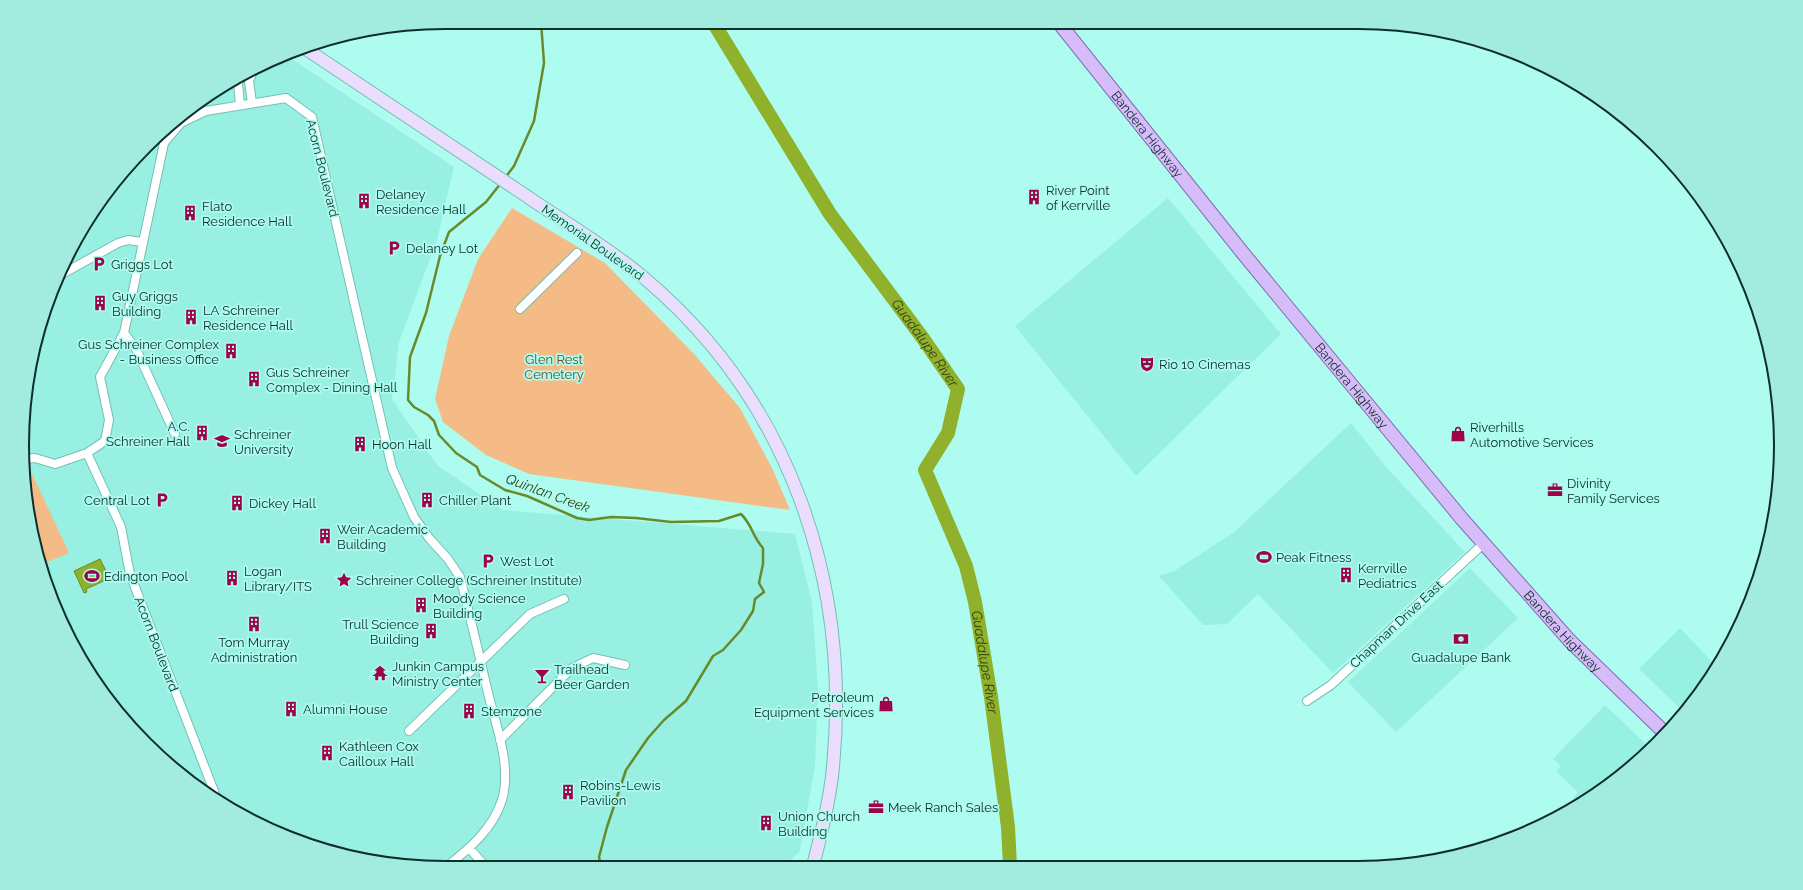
<svg xmlns="http://www.w3.org/2000/svg" width="1803" height="890" font-family="Raleway,sans-serif">
  <style>
    .built { fill: #97f0e2 }
    .green { fill: #f5bb86 }
    .water { fill: #8fb12c; stroke: #688a2b }
    .lines { fill: none; stroke-linecap: round; stroke-linejoin: round }
    .stream { stroke: #688a2b; stroke-width: 2.5 }
    .river { stroke: #8fb12c; stroke-width: 14 }
    .street-casing { stroke: #72c0b4; stroke-width: 10 }
    .secondary-casing { stroke: #72c0b4; stroke-width: 14 }
    .primary-casing { stroke: #7f6daf; stroke-width: 15 }
    .street { stroke: #fff; stroke-width: 8 }
    .secondary { stroke: #ebddfd; stroke-width: 12 }
    .primary { stroke: #d7bcfa; stroke-width: 13 }
    .labels { text-anchor: middle; stroke-width: 3.5; stroke-linejoin: round; paint-order: stroke }
    .street-label { font-size: 13px; fill: #0d2e2a; stroke: #aefcef }
    .poi-label { font-size: 13px; fill: #0d2e2a; stroke: #aefcef; text-anchor: start }
    .park-label { font-size: 13px; fill: #704922; stroke: #aefcef }
    .water-label { font-size: 14px; font-style: italic; fill: #34410e; stroke: #aefcef }
    .rim { fill: none; stroke: #0d2e2a; stroke-width: 2 }
  </style>
  <rect width="100%" height="100%" fill="#aefcef"/>
  <!-- built -->
  <path class="built" d="M 286,55 L 454,167 L 437,240 L 399,342 L 392,399 L 437,465 L 503,510 L 795,534 L 812,602 L 818,690 L 815,766 L 800,851 L 784,866 L 418,867 L 336,854 L 258,824 L 188,781 L 146,744 L 93,680 L 66,632 L 36,555 L 26,500 L 23,418 L 30,362 L 54,283 L 79,233 L 127,166 L 187,110 L 234,79 Z
    M 1168,198 L 1281,334 L 1136,476 L 1015,326 Z
    M 1351,423 L 1386,467 L 1465,552 L 1333,673 L 1258,594 L 1227,624 L 1203,625 L 1159,576 L 1174,571 L 1233,533 Z
    M 1470,568 L 1518,618 L 1396,732 L 1348,682 Z
    M 1680,628 L 1716,666 L 1693,703 L 1684,712 L 1639,669 Z
    M 1605,705 L 1649,747 L 1615,781 L 1578,802 L 1574,797 L 1578,792 L 1556,771 L 1561,766 L 1553,759 Z"/>
  <!-- green -->
  <path class="green" d="M 512,208 L 605,263 L 694,354 L 740,408 L 773,470 L 790,510 L 529,474 L 486,455 L 443,422 L 435,399 L 449,336 L 478,259 Z
    M 29,467 L 69,553 L 40,565 C 29,535 26,501 25,469 Z"/>
  <!-- water -->
  <path class="water" d="M 100,559 L 111,581 L 107,582 L 106,580 L 86,589 L 87,592 L 84,593 L 74,571 Z"/>
  <g class="lines">
    <!-- stream -->
    <path class="stream" d="M 505,178 L 514,166 L 534,121 L 544,63 L 541,22
      M 501,183 L 486,202 L 449,232 L 440,256 L 426,313 L 410,357 L 408,400 L 414,407 L 428,415 L 434,421 L 439,435 L 456,453 L 477,467 L 480,475 L 505,490 L 527,496 L 577,518 L 589,520 L 611,517 L 636,518 L 671,522 L 719,521 L 741,514 C 753,526 752,536 763,548 L 763,564 L 759,583 L 764,592 L 755,599 L 753,611 L 741,630 L 723,650 L 713,656 L 686,701 L 664,720 L 648,738 L 626,770 L 607,827 L 599,857 L 601,867"/>
    <!-- river -->
    <path class="river" id="s1" d="M 713,22 L 830,214 L 922,337 L 958,389 L 948,433 L 925,470 L 966,566 L 975,602 L 991,697 L 1008,827 L 1010,866"/>
    <!-- street casing -->
    <g class="street-casing">
      <path id="street" d="M 252,103 L 249,81 L 254,69
        M 240,105 L 238,84 L 240,76
        M 57,277 L 118,243 L 128,240 L 142,242
        M 520,309 L 577,253
        M 124,333 L 136,349 L 175,434
        M 24,459 L 35,458 L 55,464 L 87,453
        M 1307,701 L 1331,685 L 1483,544
        M 409,731 L 530,614 L 564,599
        M 500,740 L 572,668 L 593,658 L 625,665
        M 217,799 L 130,574 L 121,527 L 87,453 L 105,441 L 109,420 L 100,377 L 124,333 L 164,143 L 181,123 L 206,111 L 286,98 L 312,117 L 392,468 L 414,517 L 429,538 L 448,559 L 460,577 C 470,616 479,654 488,693 C 496,726 512,766 502,800 C 493,829 469,849 446,867
        M 469,848 L 486,867
        M 801,866 L 813,865"/>
    </g>
    <!-- secondary casing -->
    <g class="secondary-casing">
      <path id="secondary" d="M 303,47 C 377,97 451,146 525,195 C 564,222 606,246 643,277 C 789,399 851,580 833,767 C 830,800 821,834 813,866"/>
    </g>
    <!-- primary casing -->
    <g class="primary-casing">
      <g id="primary">
        <path id="s2" d="M 1059,23 L 1242,252 L 1462,519 L 1570,641 L 1664,732"/>
      </g>
    </g>
    <!-- street -->
    <use href="#street" class="street"/>
    <!-- secondary -->
    <use href="#secondary" class="secondary"/>
    <!-- primary -->
    <use href="#primary" class="primary"/>
  </g>
  <!-- icons -->
  <defs>
    <g id="building-bare" transform="scale(1.2)"><path d="M-4-6H4V6H1V3H-1V6H-4ZM-2.5-4.3h1.7v1.8h-1.7ZM.8-4.3h1.7v1.8H.8ZM-2.5-1h1.7V.8h-1.7ZM.8-1h1.7V.8H.8Z" fill="#9d034b" stroke="#aefcef" stroke-width="2.5" paint-order="stroke"/></g>
    <g id="parking-bare" transform="scale(1.2)"><path d="M-3.5-5.5H1a3.5 3.5 0 0 1 0 7H-1V5.5H-3.5ZM-1-3.4V-.6H.8a1.4 1.4 0 0 0 0-2.8Z" fill="#9d034b" stroke="#aefcef" stroke-width="2.5" paint-order="stroke"/></g>
    <g id="theatre-bare" transform="scale(1.2)"><path d="M-5-5.5Q0-4 5-5.5V0Q5 5 0 6Q-5 5-5 0ZM-3.3-2.5H-1v1.5H-3.3ZM1-2.5H3.3v1.5H1ZM-2.8 1Q0 5.5 2.8 1Z" fill="#9d034b" stroke="#aefcef" stroke-width="2.5" paint-order="stroke"/></g>
    <g id="shop-bare" transform="scale(1.2)"><path d="M-5-2.5h2.3a2.7 3.5 0 0 1 5.4 0H5L5.5 6h-11ZM-1.5-2.5h3a1.5 2.3 0 0 0-3 0Z" fill="#9d034b" stroke="#aefcef" stroke-width="2.5" paint-order="stroke"/></g>
    <g id="university-bare" transform="scale(1.2)"><path d="M0-5L7-2L0 1L-7-2ZM-4 1L0 2.5L4 1V4Q0 6-4 4Z" fill="#9d034b" stroke="#aefcef" stroke-width="2.5" paint-order="stroke"/></g>
    <g id="office-bare" transform="scale(1.2)"><path d="M-6-3h4V-5.5h4V-3h4V5H-6ZM-1-4.5V-3h2v-1.5ZM-6 0V1H6V0Z" fill="#9d034b" stroke="#aefcef" stroke-width="2.5" paint-order="stroke"/></g>
    <g id="stadium-bare" transform="scale(1.2)"><path d="M0-5a6.5 5 0 1 0 0 10a6.5 5 0 1 0 0-10ZM-3.5-1.8h7v3.6h-7Z" fill="#9d034b" stroke="#aefcef" stroke-width="2.5" paint-order="stroke"/></g>
    <g id="sight-bare" transform="scale(1.2)"><path d="M0-6L1.8-2.2L6-1.7L2.9 1.2L3.7 5.4L0 3.3L-3.7 5.4L-2.9 1.2L-6-1.7L-1.8-2.2Z" fill="#9d034b" stroke="#aefcef" stroke-width="2.5" paint-order="stroke"/></g>
    <g id="bank-bare" transform="scale(1.2)"><path d="M-6-4H6V4H-6ZM0-2.3a2.3 2.3 0 1 0 0 4.6a2.3 2.3 0 1 0 0-4.6Z" fill="#9d034b" stroke="#aefcef" stroke-width="2.5" paint-order="stroke"/></g>
    <g id="temple-bare" transform="scale(1.2)"><path d="M0-6L5-2H3V0L6.5 2.5H4V6H1.5V3h-3V6H-4V2.5H-6.5L-3 0V-2H-5Z" fill="#9d034b" stroke="#aefcef" stroke-width="2.5" paint-order="stroke"/></g>
    <g id="bar-bare" transform="scale(1.2)"><path d="M-6-5H6L.8 .8V4.5H3.5V6h-7V4.5H-.8V.8Z" fill="#9d034b" stroke="#aefcef" stroke-width="2.5" paint-order="stroke"/></g>
  </defs>
  <g fill-rule="evenodd">
    <use href="#building-bare" x="1034" y="197"/>
    <use href="#building-bare" x="364" y="201"/>
    <use href="#building-bare" x="190" y="213"/>
    <use href="#parking-bare" x="394" y="248"/>
    <use href="#parking-bare" x="99" y="264"/>
    <use href="#building-bare" x="100" y="303"/>
    <use href="#building-bare" x="191" y="317"/>
    <use href="#building-bare" x="231" y="351"/>
    <use href="#theatre-bare" x="1147" y="364"/>
    <use href="#building-bare" x="254" y="379"/>
    <use href="#building-bare" x="202" y="433"/>
    <use href="#shop-bare" x="1458" y="434"/>
    <use href="#university-bare" x="222" y="441"/>
    <use href="#building-bare" x="360" y="444"/>
    <use href="#office-bare" x="1555" y="490"/>
    <use href="#parking-bare" x="162" y="500"/>
    <use href="#building-bare" x="427" y="500"/>
    <use href="#building-bare" x="237" y="503"/>
    <use href="#building-bare" x="325" y="536"/>
    <use href="#stadium-bare" x="1264" y="557"/>
    <use href="#parking-bare" x="488" y="561"/>
    <use href="#building-bare" x="1346" y="575"/>
    <use href="#stadium-bare" x="92" y="576"/>
    <use href="#building-bare" x="232" y="578"/>
    <use href="#sight-bare" x="344" y="580"/>
    <use href="#building-bare" x="421" y="605"/>
    <use href="#building-bare" x="254" y="624"/>
    <use href="#building-bare" x="431" y="631"/>
    <use href="#bank-bare" x="1461" y="639"/>
    <use href="#temple-bare" x="380" y="673"/>
    <use href="#bar-bare" x="542" y="676"/>
    <use href="#shop-bare" x="886" y="704"/>
    <use href="#building-bare" x="291" y="709"/>
    <use href="#building-bare" x="469" y="711"/>
    <use href="#building-bare" x="327" y="753"/>
    <use href="#building-bare" x="568" y="792"/>
    <use href="#office-bare" x="876" y="807"/>
    <use href="#building-bare" x="766" y="823"/>
  </g>
  <g class="labels">
    <!-- street labels -->
    <g class="street-label">
      <text dy="5" stroke="none"><textPath href="#s2" startOffset="142">Bandera Highway</textPath></text>
      <text transform="translate(323 168) rotate(76)" y="5">Acorn Boulevard</text>
      <text transform="translate(593 242) rotate(35)" y="5">Memorial Boulevard</text>
      <text dy="5" stroke="none"><textPath href="#s2" startOffset="466">Bandera Highway</textPath></text>
      <text transform="translate(1396 624) rotate(-43)" y="5">Chapman Drive East</text>
      <text dy="5" stroke="none"><textPath href="#s2" startOffset="790">Bandera Highway</textPath></text>
      <text transform="translate(157 644) rotate(69)" y="5">Acorn Boulevard</text>
    </g>
    <!-- poi labels -->
    <g class="poi-label">
      <text x="1046" y="195">River Point<tspan x="1046" dy="15">of Kerrville</tspan></text>
      <text x="376" y="199">Delaney<tspan x="376" dy="15">Residence Hall</tspan></text>
      <text x="202" y="211">Flato<tspan x="202" dy="15">Residence Hall</tspan></text>
      <text x="406" y="253">Delaney Lot</text>
      <text x="111" y="269">Griggs Lot</text>
      <text x="112" y="301">Guy Griggs<tspan x="112" dy="15">Building</tspan></text>
      <text x="203" y="315">LA Schreiner<tspan x="203" dy="15">Residence Hall</tspan></text>
      <text x="219" y="349" text-anchor="end">Gus Schreiner Complex<tspan x="219" dy="15">- Business Office</tspan></text>
      <text x="1159" y="369">Rio 10 Cinemas</text>
      <text x="266" y="377">Gus Schreiner<tspan x="266" dy="15">Complex - Dining Hall</tspan></text>
      <text x="190" y="431" text-anchor="end">A.C.<tspan x="190" dy="15">Schreiner Hall</tspan></text>
      <text x="1470" y="432">Riverhills<tspan x="1470" dy="15">Automotive Services</tspan></text>
      <text x="234" y="439">Schreiner<tspan x="234" dy="15">University</tspan></text>
      <text x="372" y="449">Hoon Hall</text>
      <text x="1567" y="488">Divinity<tspan x="1567" dy="15">Family Services</tspan></text>
      <text x="150" y="505" text-anchor="end">Central Lot</text>
      <text x="439" y="505">Chiller Plant</text>
      <text x="249" y="508">Dickey Hall</text>
      <text x="337" y="534">Weir Academic<tspan x="337" dy="15">Building</tspan></text>
      <text x="1276" y="562">Peak Fitness</text>
      <text x="500" y="566">West Lot</text>
      <text x="1358" y="573">Kerrville<tspan x="1358" dy="15">Pediatrics</tspan></text>
      <text x="244" y="576">Logan<tspan x="244" dy="15">Library/ITS</tspan></text>
      <text x="104" y="581">Edington Pool</text>
      <text x="356" y="585">Schreiner College (Schreiner Institute)</text>
      <text x="433" y="603">Moody Science<tspan x="433" dy="15">Building</tspan></text>
      <text x="419" y="629" text-anchor="end">Trull Science<tspan x="419" dy="15">Building</tspan></text>
      <text x="254" y="647" text-anchor="middle">Tom Murray<tspan x="254" dy="15">Administration</tspan></text>
      <text x="1461" y="662" text-anchor="middle">Guadalupe Bank</text>
      <text x="392" y="671">Junkin Campus<tspan x="392" dy="15">Ministry Center</tspan></text>
      <text x="554" y="674">Trailhead<tspan x="554" dy="15">Beer Garden</tspan></text>
      <text x="874" y="702" text-anchor="end">Petroleum<tspan x="874" dy="15">Equipment Services</tspan></text>
      <text x="303" y="714">Alumni House</text>
      <text x="481" y="716">Stemzone</text>
      <text x="339" y="751">Kathleen Cox<tspan x="339" dy="15">Cailloux Hall</tspan></text>
      <text x="580" y="790">Robins-Lewis<tspan x="580" dy="15">Pavilion</tspan></text>
      <text x="888" y="812">Meek Ranch Sales</text>
      <text x="778" y="821">Union Church<tspan x="778" dy="15">Building</tspan></text>
    </g>
    <!-- park labels -->
    <g class="park-label">
      <text x="554" y="364">Glen Rest<tspan x="554" dy="15">Cemetery</tspan></text>
    </g>
    <!-- water labels -->
    <g class="water-label">
      <text dy="5" stroke="none"><textPath href="#s1" startOffset="385">Guadalupe River</textPath></text>
      <text transform="translate(548 493) rotate(20)" y="5">Quinlan Creek</text>
      <text dy="5" stroke="none"><textPath href="#s1" startOffset="733">Guadalupe River</textPath></text>
    </g>
  </g>
  <!-- crop -->
  <path d="M0 0H1803V890H0ZM445 29H1358A416 416 0 0 1 1774 445V445A416 416 0 0 1 1358 861H445A416 416 0 0 1 29 445V445A416 416 0 0 1 445 29Z" fill="#a1ecdf" fill-rule="evenodd"/>
  <path class="rim" d="M445 29H1358A416 416 0 0 1 1774 445V445A416 416 0 0 1 1358 861H445A416 416 0 0 1 29 445V445A416 416 0 0 1 445 29Z"/>
</svg>
